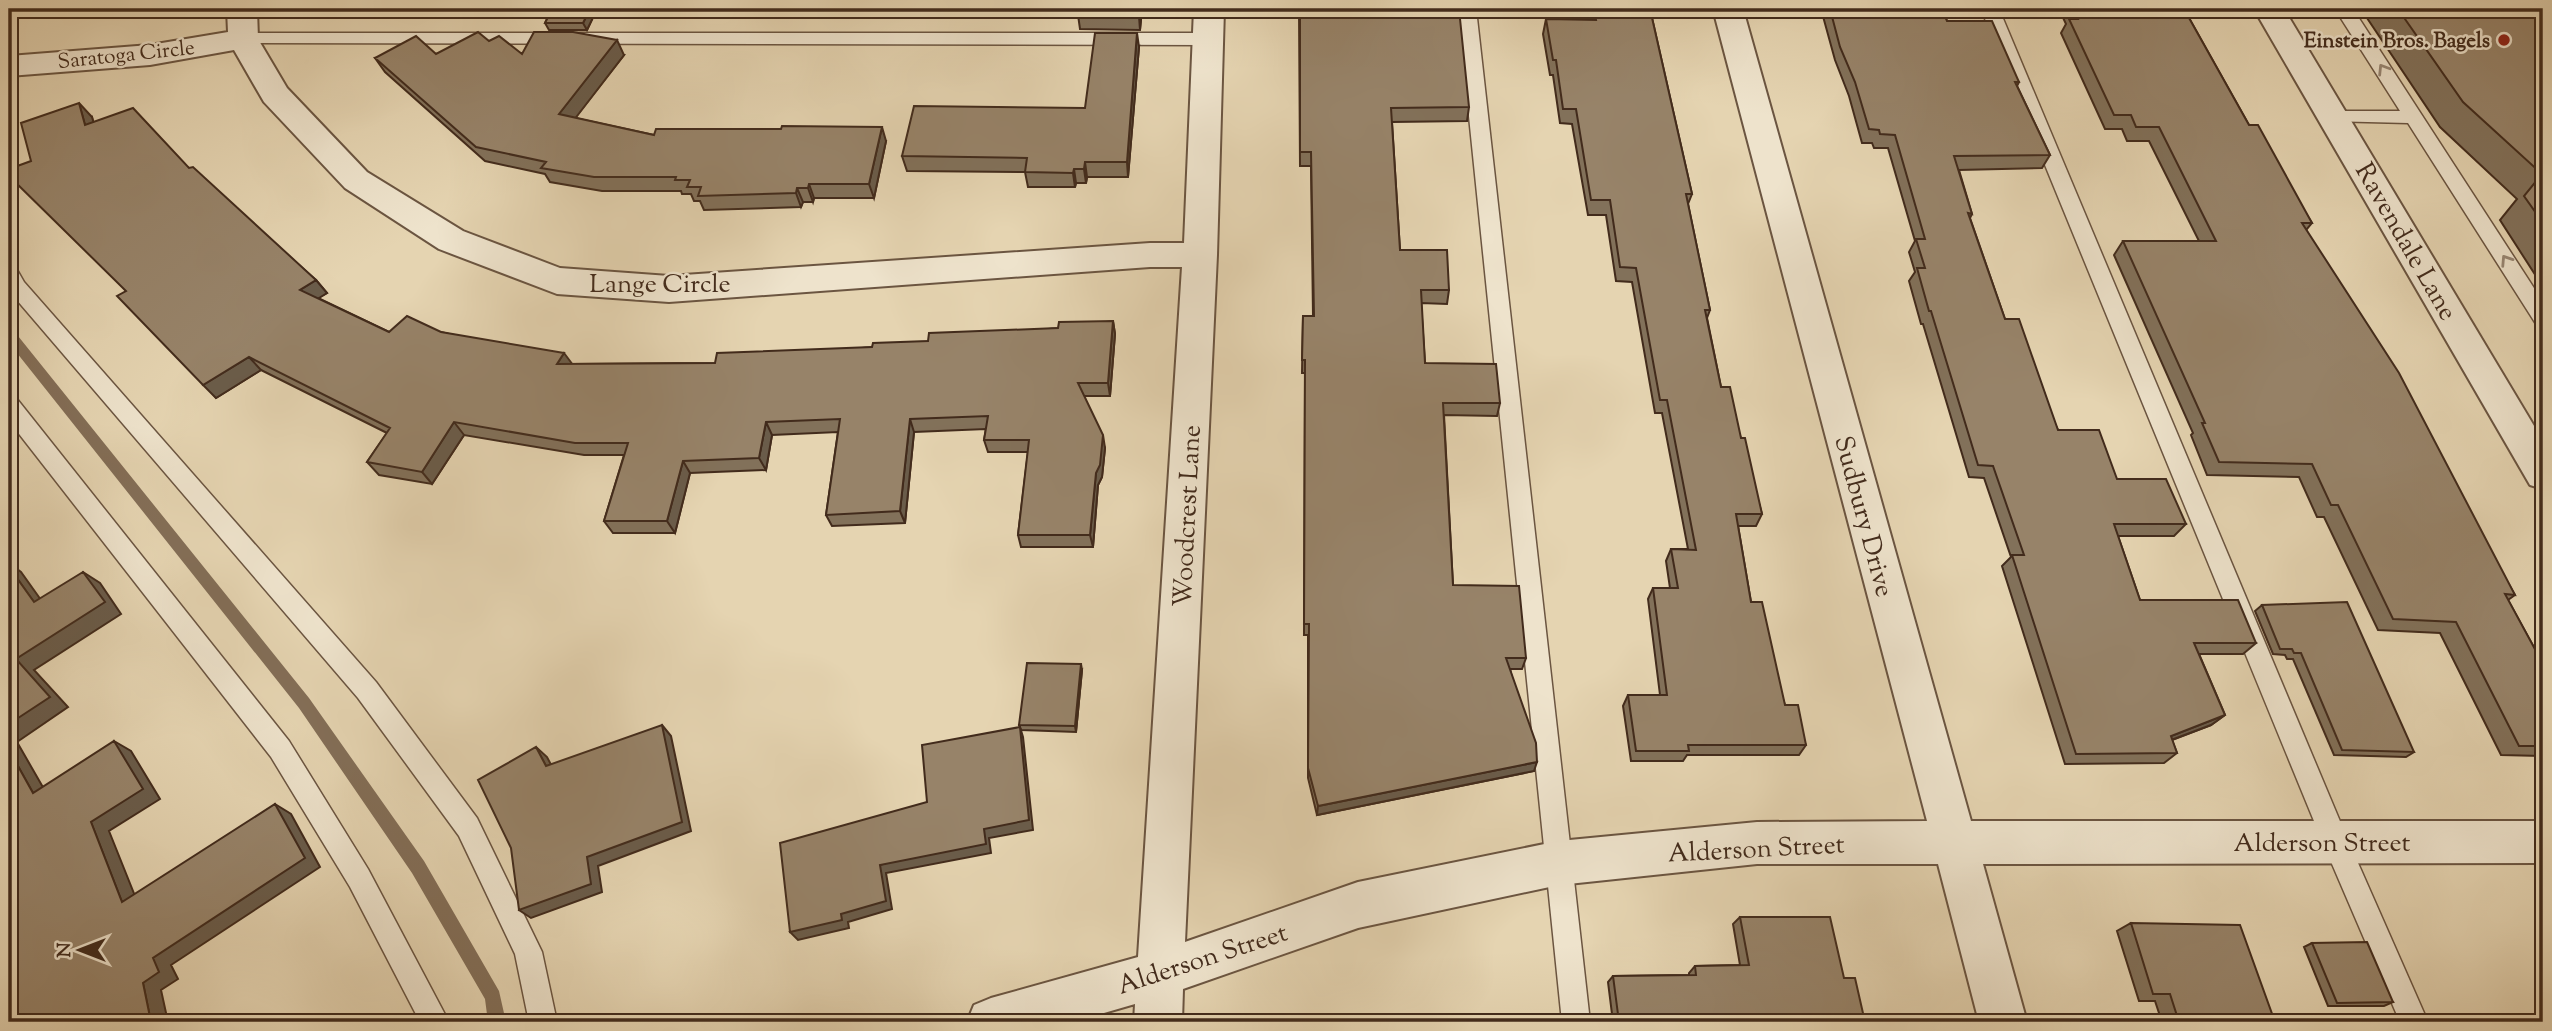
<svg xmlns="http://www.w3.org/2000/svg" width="2552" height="1031" font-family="'Sorts Mill Goudy',serif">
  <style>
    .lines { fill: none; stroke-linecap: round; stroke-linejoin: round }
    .stream { fill: #836e57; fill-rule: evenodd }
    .lane-casing { stroke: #6b5541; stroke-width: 3 }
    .street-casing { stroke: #6b5541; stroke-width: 4 }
    .lane { fill: #eee3cc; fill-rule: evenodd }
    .street { fill: #eee3cc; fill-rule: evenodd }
    .wall { fill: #82715a; stroke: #422b1c; stroke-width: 2 }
    .shaded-wall { fill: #6a5c4a; stroke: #422b1c; stroke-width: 2 }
    .building { fill: #978369; stroke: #422b1c; stroke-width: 2 }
    .oneway { stroke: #988774 }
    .poi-dot { fill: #8f2418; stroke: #eee3cc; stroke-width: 2.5 }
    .labels { text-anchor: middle; stroke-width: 5; stroke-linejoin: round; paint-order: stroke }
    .far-poi-label { font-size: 21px; font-weight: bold; fill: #422b1c; stroke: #eee3cc; text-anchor: end }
    .far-street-label { font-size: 21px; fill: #422b1c; stroke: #eee3cc }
    .street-label { font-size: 26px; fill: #422b1c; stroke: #eee3cc }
  </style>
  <rect width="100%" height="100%" fill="#e5d4b1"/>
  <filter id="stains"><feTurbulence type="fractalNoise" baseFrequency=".00286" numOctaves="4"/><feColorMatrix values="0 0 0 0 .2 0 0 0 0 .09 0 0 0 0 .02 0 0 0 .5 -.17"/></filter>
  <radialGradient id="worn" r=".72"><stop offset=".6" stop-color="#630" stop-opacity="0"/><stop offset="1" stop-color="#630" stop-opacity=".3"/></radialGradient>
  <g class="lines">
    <!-- stream -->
    <path class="stream" d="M 9,329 L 14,331 L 309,698 L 424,861 L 499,991 L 506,1022 L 488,1022 L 485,999 L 412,873 L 299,708 L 9,343 Z"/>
    <!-- lane casing -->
    <g class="lane-casing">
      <path id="lane" d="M 1458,9 L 1476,9 L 1590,1022 L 1562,1022 Z
        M 1981,9 L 1999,9 L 2347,838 L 2428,1022 L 2400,1022 L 2323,843 Z
        M 2335,9 L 2353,9 L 2543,302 L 2543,326 L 2536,324 L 2408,123 L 2327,121 L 2325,117 L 2327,113 L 2334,111 L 2400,111 Z
        M 243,33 L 1207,33 L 1216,39 L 1207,45 L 237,43 L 234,39 L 237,35 Z
        M 9,266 L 16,268 L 24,282 L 376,682 L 477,818 L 542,952 L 557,1022 L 529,1022 L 515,954 L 459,836 L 358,698 L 10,292 Z
        M 9,396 L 17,399 L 289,741 L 368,869 L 449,1022 L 420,1022 L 350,887 L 271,757 L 9,421 Z"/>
    </g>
    <!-- street casing -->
    <g class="street-casing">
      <path id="street" d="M 227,9 L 257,9 L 258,39 L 287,88 L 367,172 L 463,231 L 560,268 L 669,276 L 1150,243 L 1184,243 L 1194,9 L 1224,9 L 1217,255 L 1185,942 L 1358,882 L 1559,841 L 1757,822 L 1927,821 L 1713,9 L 1743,9 L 1971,821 L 2543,821 L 2543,863 L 1983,864 L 2027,1022 L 1979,1022 L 1938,864 L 1757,864 L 1559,885 L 1358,928 L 1183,989 L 1182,1022 L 1134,1022 L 1135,1004 L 1073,1022 L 967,1022 L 974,1005 L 991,998 L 1138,957 L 1182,267 L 1150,267 L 669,302 L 557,294 L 439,249 L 345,188 L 264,102 L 234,50 L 150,65 L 9,76 L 9,56 L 150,45 L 228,32 Z
        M 2254,9 L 2284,9 L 2543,441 L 2543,489 L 2530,485 Z"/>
    </g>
    <!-- lane -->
    <use href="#lane" class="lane"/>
    <!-- street -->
    <use href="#street" class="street"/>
  </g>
  <!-- wall -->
  <path class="wall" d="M 552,9 L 597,9 L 587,30 L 549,30 L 545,23 Z
    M 1142,9 L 1140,30 L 1080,29 L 1078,15 Z
    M 1299,9 L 1469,107 L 1467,121 L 1392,122 L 1400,250 L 1449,290 L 1447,304 L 1421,303 L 1425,363 L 1500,403 L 1497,416 L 1444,415 L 1453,585 L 1526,658 L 1522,669 L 1510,669 L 1534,771 L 1317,815 L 1308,778 L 1308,635 L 1304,635 L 1305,373 L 1302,373 L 1303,316 L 1313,316 L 1311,166 L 1300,166 Z
    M 1588,9 L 1650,9 L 1692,194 L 1688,204 L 1710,310 L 1707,318 L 1721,387 L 1741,438 L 1762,514 L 1756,526 L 1738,526 L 1751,602 L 1785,705 L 1806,745 L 1799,755 L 1687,755 L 1683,761 L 1631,761 L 1623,706 L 1628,695 L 1660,695 L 1648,599 L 1653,588 L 1670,588 L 1666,561 L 1671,549 L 1688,549 L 1662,413 L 1655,413 L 1632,282 L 1616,281 L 1606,215 L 1588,215 L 1572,124 L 1560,123 L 1553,75 L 1550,75 L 1543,34 L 1546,19 L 1590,19 Z
    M 1821,9 L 1942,9 L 1947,21 L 2019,82 L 2017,86 L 2050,155 L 2042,168 L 1959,170 L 1972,214 L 1970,218 L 2005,319 L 2058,430 L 2117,479 L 2186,524 L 2174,536 L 2118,536 L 2140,600 L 2256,643 L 2243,654 L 2199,654 L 2225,715 L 2211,725 L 2172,740 L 2177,753 L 2164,763 L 2065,764 L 2002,566 L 2011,557 L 1984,478 L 1969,477 L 1923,324 L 1921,324 L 1909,281 L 1915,272 L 1909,252 L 1915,241 L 1888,148 L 1874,148 L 1872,143 L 1862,143 L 1849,96 L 1835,60 Z
    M 2059,9 L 2184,9 L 2249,125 L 2312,223 L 2306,230 L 2515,595 L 2508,600 L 2543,664 L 2543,756 L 2501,755 L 2440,633 L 2378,630 L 2324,517 L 2317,517 L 2299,477 L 2207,475 L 2191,435 L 2193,433 L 2114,255 L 2123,241 L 2199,241 L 2149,141 L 2127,141 L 2122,129 L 2105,129 L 2061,33 L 2066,24 Z
    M 2361,9 L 2539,9 L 2543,15 L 2543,287 L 2500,220 L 2517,199 L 2440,127 Z
    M 489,41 L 522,54 L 624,55 L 575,118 L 654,135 L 886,141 L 874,198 L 814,198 L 813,202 L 803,202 L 801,207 L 704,210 L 700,201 L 694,201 L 691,194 L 682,194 L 681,191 L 602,191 L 550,182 L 545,174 L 485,161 L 385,72 L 375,58 L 436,54 Z
    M 1139,47 L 1128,177 L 1087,177 L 1086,183 L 1076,183 L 1075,187 L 1028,187 L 1025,172 L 907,171 L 902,156 L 1085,108 Z
    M 92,117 L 93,122 L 189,168 L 316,280 L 327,293 L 318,298 L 389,332 L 441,332 L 572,364 L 715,363 L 1058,328 L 1113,321 L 1115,334 L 1110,396 L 1084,396 L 1105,448 L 1102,477 L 1098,485 L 1093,547 L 1021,547 L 1018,535 L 1028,452 L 988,452 L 984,440 L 986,429 L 914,432 L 905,523 L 832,526 L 826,515 L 838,432 L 772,435 L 766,470 L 690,473 L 675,533 L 613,533 L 604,521 L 624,455 L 584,455 L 464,435 L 432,484 L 379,475 L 367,462 L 387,433 L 261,370 L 216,398 L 126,291 L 31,161 Z
    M 2262,605 L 2414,752 L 2406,757 L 2334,755 L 2293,659 L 2287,659 L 2285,655 L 2273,654 L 2255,611 Z
    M 1082,670 L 1076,732 L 1021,730 L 1019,725 Z
    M 1740,917 L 1844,978 L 1865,1022 L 1613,1022 L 1608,982 L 1613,976 L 1689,975 L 1689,973 L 1695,966 L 1740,965 L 1733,924 Z
    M 2131,923 L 2275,1022 L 2162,1022 L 2155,1001 L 2139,1001 L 2117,931 Z
    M 2312,943 L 2393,1002 L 2384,1006 L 2328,1006 L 2304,947 Z"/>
  <!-- shaded-wall -->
  <path class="shaded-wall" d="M 590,9 L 597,9 L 587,30 L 583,23 Z
    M 1139,9 L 1142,9 L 1140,30 L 1139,16 Z
    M 1137,33 L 1139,47 L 1128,177 L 1127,162 Z
    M 617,40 L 624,55 L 567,129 L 559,114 Z
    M 79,103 L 92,117 L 98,138 L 85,125 Z
    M 882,127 L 886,141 L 874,198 L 869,184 Z
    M 1085,162 L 1087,177 L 1086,183 L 1084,169 Z
    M 1074,169 L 1076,183 L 1075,187 L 1073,173 Z
    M 809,184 L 814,198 L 813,202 L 808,188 Z
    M 797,188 L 803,202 L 801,207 L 796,193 Z
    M 316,280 L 327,293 L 311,303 L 300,290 Z
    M 1113,321 L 1115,334 L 1110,396 L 1108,383 Z
    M 564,353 L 573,365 L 557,364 Z
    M 249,357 L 261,370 L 216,398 L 203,385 Z
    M 910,419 L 914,432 L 905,523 L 900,511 Z
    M 454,422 L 464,435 L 432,484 L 422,472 Z
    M 766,422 L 772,435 L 766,470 L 759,458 Z
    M 1103,435 L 1105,448 L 1102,477 L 1098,485 L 1093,547 L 1090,535 L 1096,473 Z
    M 683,461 L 690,473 L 675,533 L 667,521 Z
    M 9,563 L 21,572 L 51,614 L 34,602 L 9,567 Z
    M 83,572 L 100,583 L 121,614 L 34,670 L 68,707 L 17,742 L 52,803 L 33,793 L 9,750 L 9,724 L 16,659 Z
    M 1081,664 L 1082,670 L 1076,732 L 1075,726 Z
    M 2225,715 L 2211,725 L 2158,745 L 2171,736 Z
    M 662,725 L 671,736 L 691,831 L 598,866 L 602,892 L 531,918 L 519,910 Z
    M 1020,727 L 1023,737 L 1033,830 L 989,838 L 991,853 L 886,873 L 892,909 L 848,922 L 849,928 L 798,940 L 790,932 L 841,914 L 880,865 L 984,829 Z
    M 114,741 L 131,751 L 160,799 L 109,831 L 141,911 L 122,902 L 91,822 Z
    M 536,747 L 547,757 L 557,776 L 546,766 Z
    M 1537,762 L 1534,771 L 1317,815 L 1318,806 Z
    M 275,804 L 291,814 L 320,867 L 171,965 L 178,979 L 161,990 L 168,1022 L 151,1022 L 143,983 L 153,958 Z"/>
  <!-- building -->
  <path class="building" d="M 552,9 L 590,9 L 583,23 L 545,23 Z
    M 1079,9 L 1139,9 L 1139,16 L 1078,15 Z
    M 1300,9 L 1459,9 L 1469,107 L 1391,108 L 1400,250 L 1447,250 L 1449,290 L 1421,290 L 1425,363 L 1496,364 L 1500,403 L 1443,403 L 1453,585 L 1519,586 L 1526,658 L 1506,658 L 1536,743 L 1537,762 L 1318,806 L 1308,768 L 1309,624 L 1304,624 L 1305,360 L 1302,360 L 1303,316 L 1314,316 L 1311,152 L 1300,152 Z
    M 1594,9 L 1650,9 L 1692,194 L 1686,194 L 1710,310 L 1705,310 L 1721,387 L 1730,387 L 1741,438 L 1745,438 L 1762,514 L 1736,514 L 1751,602 L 1762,602 L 1785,705 L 1798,705 L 1806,745 L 1688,745 L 1689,751 L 1636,751 L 1628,695 L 1667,695 L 1653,588 L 1678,588 L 1671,549 L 1696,550 L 1667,400 L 1660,400 L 1636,268 L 1620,267 L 1610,200 L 1591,200 L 1576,109 L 1563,109 L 1556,60 L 1553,60 L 1546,19 L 1596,20 Z
    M 1830,9 L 1942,9 L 1947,21 L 1992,21 L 2019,82 L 2015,82 L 2050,155 L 1954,156 L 1972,214 L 1968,213 L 2005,319 L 2019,319 L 2058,430 L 2099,430 L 2117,479 L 2166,479 L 2186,524 L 2114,524 L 2140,600 L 2238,600 L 2256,643 L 2194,643 L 2225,715 L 2171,736 L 2177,753 L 2076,754 L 2012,555 L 2024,555 L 1993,466 L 1978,465 L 1931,311 L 1929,311 L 1917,268 L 1925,268 L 1916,239 L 1925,239 L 1895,135 L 1880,134 L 1879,130 L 1869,129 L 1855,82 L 1840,47 Z
    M 2074,9 L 2184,9 L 2249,125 L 2258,125 L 2312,223 L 2302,223 L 2399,373 L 2515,595 L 2505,594 L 2543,664 L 2543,746 L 2519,746 L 2456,622 L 2393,619 L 2338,505 L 2331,505 L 2312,464 L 2219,462 L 2202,423 L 2205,423 L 2123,241 L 2216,241 L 2159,127 L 2136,127 L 2131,115 L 2114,115 L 2069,19 L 2078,19 Z
    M 2398,9 L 2539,9 L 2543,15 L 2543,223 L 2524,196 L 2542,174 L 2463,102 Z
    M 478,32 L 489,41 L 499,36 L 522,54 L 534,32 L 573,32 L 617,40 L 559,114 L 654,135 L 656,129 L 781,129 L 782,126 L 882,127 L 869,184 L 809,184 L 808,188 L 797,188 L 796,193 L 698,196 L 701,187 L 687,187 L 690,180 L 675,180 L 676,177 L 594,177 L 541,168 L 546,162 L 476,147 L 375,58 L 416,36 L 436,54 Z
    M 1095,33 L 1137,33 L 1127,162 L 1085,162 L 1084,169 L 1074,169 L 1073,173 L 1025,172 L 1027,158 L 902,156 L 914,106 L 1085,108 Z
    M 79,103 L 85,125 L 133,108 L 189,168 L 193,167 L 316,280 L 300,290 L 389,332 L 407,316 L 441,332 L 564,353 L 557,364 L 715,363 L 717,353 L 872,347 L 873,343 L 928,341 L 929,333 L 1058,328 L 1059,322 L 1113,321 L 1108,383 L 1078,383 L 1103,435 L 1100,465 L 1096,473 L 1090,535 L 1018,535 L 1029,440 L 984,440 L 988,416 L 910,419 L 900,511 L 826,515 L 840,419 L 766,422 L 759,458 L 683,461 L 667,521 L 604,521 L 628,443 L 575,443 L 454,422 L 422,472 L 367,462 L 390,428 L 249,357 L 203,385 L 117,296 L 126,291 L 9,176 L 9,169 L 31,161 L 21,123 Z
    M 9,567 L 34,602 L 83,572 L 105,602 L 16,659 L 50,697 L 9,724 Z
    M 2347,602 L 2414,752 L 2342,750 L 2301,653 L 2294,653 L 2292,649 L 2280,649 L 2262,605 Z
    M 1027,663 L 1081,664 L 1075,726 L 1019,725 Z
    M 662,725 L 682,822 L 587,857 L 591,884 L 519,910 L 511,848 L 478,780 L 536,747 L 546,766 Z
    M 1020,727 L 1029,820 L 984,829 L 986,844 L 880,865 L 886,901 L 841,914 L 842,920 L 790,932 L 780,843 L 927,802 L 922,745 Z
    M 114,741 L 143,789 L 91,822 L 122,902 L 275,804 L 305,858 L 153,958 L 159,972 L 143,983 L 151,1022 L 9,1022 L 9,750 L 33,793 Z
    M 1740,917 L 1830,917 L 1844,978 L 1855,978 L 1865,1022 L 1619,1022 L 1613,976 L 1696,975 L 1695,966 L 1749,965 Z
    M 2131,923 L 2240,925 L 2275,1022 L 2179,1022 L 2170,994 L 2153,994 Z
    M 2367,942 L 2393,1002 L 2337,1003 L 2312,943 Z"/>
  <!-- one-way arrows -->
  <defs><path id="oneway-chevron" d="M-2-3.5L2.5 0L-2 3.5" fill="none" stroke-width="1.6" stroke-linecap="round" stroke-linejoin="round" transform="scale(1.75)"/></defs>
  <g class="oneway">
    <use href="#oneway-chevron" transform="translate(2383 69) rotate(-122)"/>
    <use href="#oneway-chevron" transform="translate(2506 260) rotate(-123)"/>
  </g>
  <!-- markers -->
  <circle class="poi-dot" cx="2504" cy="40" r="7"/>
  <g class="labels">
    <!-- far-poi labels -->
    <g class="far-poi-label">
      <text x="2490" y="47">Einstein Bros. Bagels</text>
    </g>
    <!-- far-street labels -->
    <g class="far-street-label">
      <text transform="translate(126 54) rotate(-6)" y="7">Saratoga Circle</text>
    </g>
    <!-- street labels -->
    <g class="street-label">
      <text transform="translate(2407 241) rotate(60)" y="9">Ravendale Lane</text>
      <text x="660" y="292">Lange Circle</text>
      <text transform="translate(1186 516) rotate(-87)" y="9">Woodcrest Lane</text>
      <text transform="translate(1865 516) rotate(75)" y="9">Sudbury Drive</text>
      <text x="2322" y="851">Alderson Street</text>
      <text transform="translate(1756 848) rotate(-3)" y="9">Alderson Street</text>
      <text transform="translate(1202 958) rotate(-18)" y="9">Alderson Street</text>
    </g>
  </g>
  <!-- margin -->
  <rect width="2552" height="1031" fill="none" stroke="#e5d4b1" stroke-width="35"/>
  <rect x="10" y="10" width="2531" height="1010" fill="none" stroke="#422b1c" stroke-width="3.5"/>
  <rect x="18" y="18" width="2517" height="996" fill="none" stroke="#422b1c" stroke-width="2"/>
  <!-- north arrow -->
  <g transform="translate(80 950) rotate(270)" stroke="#eee3cc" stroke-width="5" paint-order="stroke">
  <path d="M0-5L12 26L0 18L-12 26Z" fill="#422b1c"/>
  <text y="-10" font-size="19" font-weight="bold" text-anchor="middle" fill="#422b1c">N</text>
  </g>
  <rect width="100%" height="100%" filter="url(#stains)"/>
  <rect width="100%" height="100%" fill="url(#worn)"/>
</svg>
